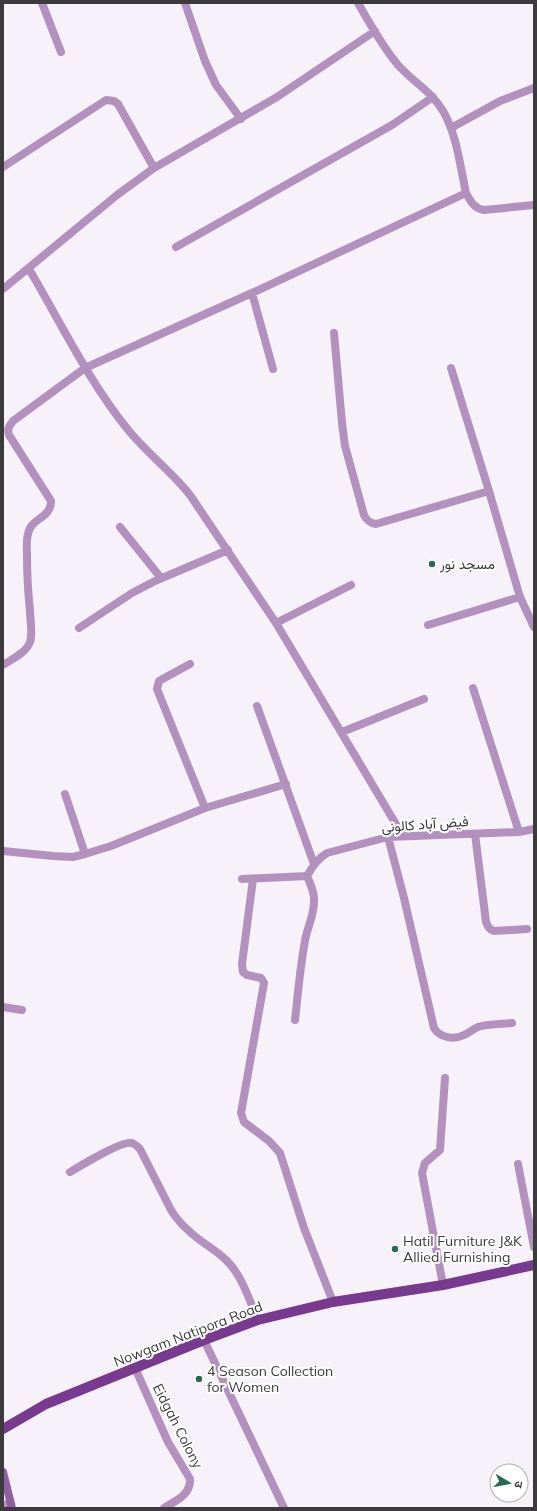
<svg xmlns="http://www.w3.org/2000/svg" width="537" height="1511" font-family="Mulish,Vazirmatn,'Noto Sans Devanagari',sans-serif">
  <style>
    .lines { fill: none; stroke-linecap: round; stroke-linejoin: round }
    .minor { stroke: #b291bf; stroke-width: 8 }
    .secondary { stroke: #905fa3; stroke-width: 8 }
    .primary { stroke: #783a8e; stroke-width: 10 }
    .poi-dot { fill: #2c6751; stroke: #fff; stroke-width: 1.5 }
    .labels { text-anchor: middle; stroke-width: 4; stroke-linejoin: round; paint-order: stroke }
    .poi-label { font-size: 14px; fill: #3c3a3d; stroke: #fff; text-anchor: start }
    .street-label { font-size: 14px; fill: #3c3a3d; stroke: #fff }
  </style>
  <rect width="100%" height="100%" fill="#f7f2f9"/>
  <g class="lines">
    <!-- minor -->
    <path class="minor" d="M 42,3 L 61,52
      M 185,3 L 205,61 L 216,85 L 241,119
      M 358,3 C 370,24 382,46 398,65 C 412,81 432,92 443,111 C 457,135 460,166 466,193 C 471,202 474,208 484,210 L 534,205
      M 451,128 L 500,101 L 534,88
      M 3,167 L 106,100 L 114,101 L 118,104 L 154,168
      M 176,247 L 392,125 L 433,97
      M 29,269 C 61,323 89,382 129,431 C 148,454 172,472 190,495 L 276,623 L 403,836
      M 3,289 L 117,195 L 154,168 L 277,97 L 375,31
      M 252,293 L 273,369
      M 334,333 L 342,423 L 345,446 L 364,515 C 367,521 370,523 376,524 L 489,491
      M 451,368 L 489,491 L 520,597 L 534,627
      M 120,527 L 161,578
      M 276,623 L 351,585
      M 428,625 L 520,597
      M 79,628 L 132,593 L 155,581 L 228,550
      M 190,664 L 159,681 L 157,689 L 205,808
      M 3,665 C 12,659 26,653 30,642 C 33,633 30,620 30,611 C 28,592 27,574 27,556 C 27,549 26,541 28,534 C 31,517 51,519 51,501 L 9,435 C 7,429 9,426 13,421 L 85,368 L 252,293 L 466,193
      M 473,688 L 519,832
      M 257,706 L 314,864
      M 342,732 L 424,699
      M 65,794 L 85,854
      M 475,834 L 486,922 C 488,927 489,929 494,931 L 527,929
      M 388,837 L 404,898 L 434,1028 C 440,1038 454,1040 464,1035 C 469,1033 473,1029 478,1027 C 486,1024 503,1024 512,1023
      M 3,851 L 53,856 L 73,857 L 85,854 L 111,846 L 205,808 L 286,784
      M 307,876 C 313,866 317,859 327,853 L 388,837 L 519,832 L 534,829
      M 242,879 L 307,876
      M 253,879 L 242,964 L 243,972 L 247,975 L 261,978 L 264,983 L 241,1113 L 244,1122 L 269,1141 L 280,1153 L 304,1228 L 333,1302
      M 3,1007 L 22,1010
      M 295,1020 C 298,994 300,967 305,941 C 307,927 315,914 314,899 C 314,891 310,883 307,876
      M 518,1164 L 534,1247
      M 70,1172 C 80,1166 123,1140 132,1143 C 135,1144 138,1147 140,1149 L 171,1210 C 176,1218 182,1225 189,1231 C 200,1242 215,1249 226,1260 C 242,1275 249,1300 258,1320
      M 443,1285 L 422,1173 L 425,1163 L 440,1150 L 445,1078
      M 204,1340 L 284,1508
      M 135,1368 L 168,1442 L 190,1479 C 191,1495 175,1501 164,1508
      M 4,1508 L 9,1502"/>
    <!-- secondary -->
    <path class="secondary" d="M 3,1472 L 12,1508"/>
    <!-- primary -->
    <path class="primary" d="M 3,1429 L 46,1404 L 204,1340 L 258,1320 L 333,1302 L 443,1285 L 534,1265"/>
  </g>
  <!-- markers -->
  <g class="poi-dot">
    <circle cx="432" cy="564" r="4"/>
    <circle cx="395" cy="1249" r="4"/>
    <circle cx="199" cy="1379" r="4"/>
  </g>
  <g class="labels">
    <!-- poi labels -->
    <g class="poi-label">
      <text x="440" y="569">مسجد نور</text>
      <text x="403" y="1246">Hatil Furniture J&amp;K<tspan x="403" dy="16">Allied Furnishing</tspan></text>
      <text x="207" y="1376">4 Season Collection<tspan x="207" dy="16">for Women</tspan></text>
    </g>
    <!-- street labels -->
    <g class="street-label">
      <text transform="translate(425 824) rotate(-4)" y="5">فیض آباد کالونی</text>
      <text transform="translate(188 1334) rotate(-21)" y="5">Nowgam Natipora Road</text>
      <text transform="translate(178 1426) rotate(63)" y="5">Eidgah Colony</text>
    </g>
  </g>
  <!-- border -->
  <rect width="537" height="1511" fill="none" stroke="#3c3a3d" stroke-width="8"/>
  <!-- north arrow -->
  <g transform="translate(509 1483) rotate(100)"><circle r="19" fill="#ffffff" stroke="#b1b0b1"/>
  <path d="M0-3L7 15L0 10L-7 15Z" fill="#2c6751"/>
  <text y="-6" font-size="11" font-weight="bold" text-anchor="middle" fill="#3c3a3d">उ</text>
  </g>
</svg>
